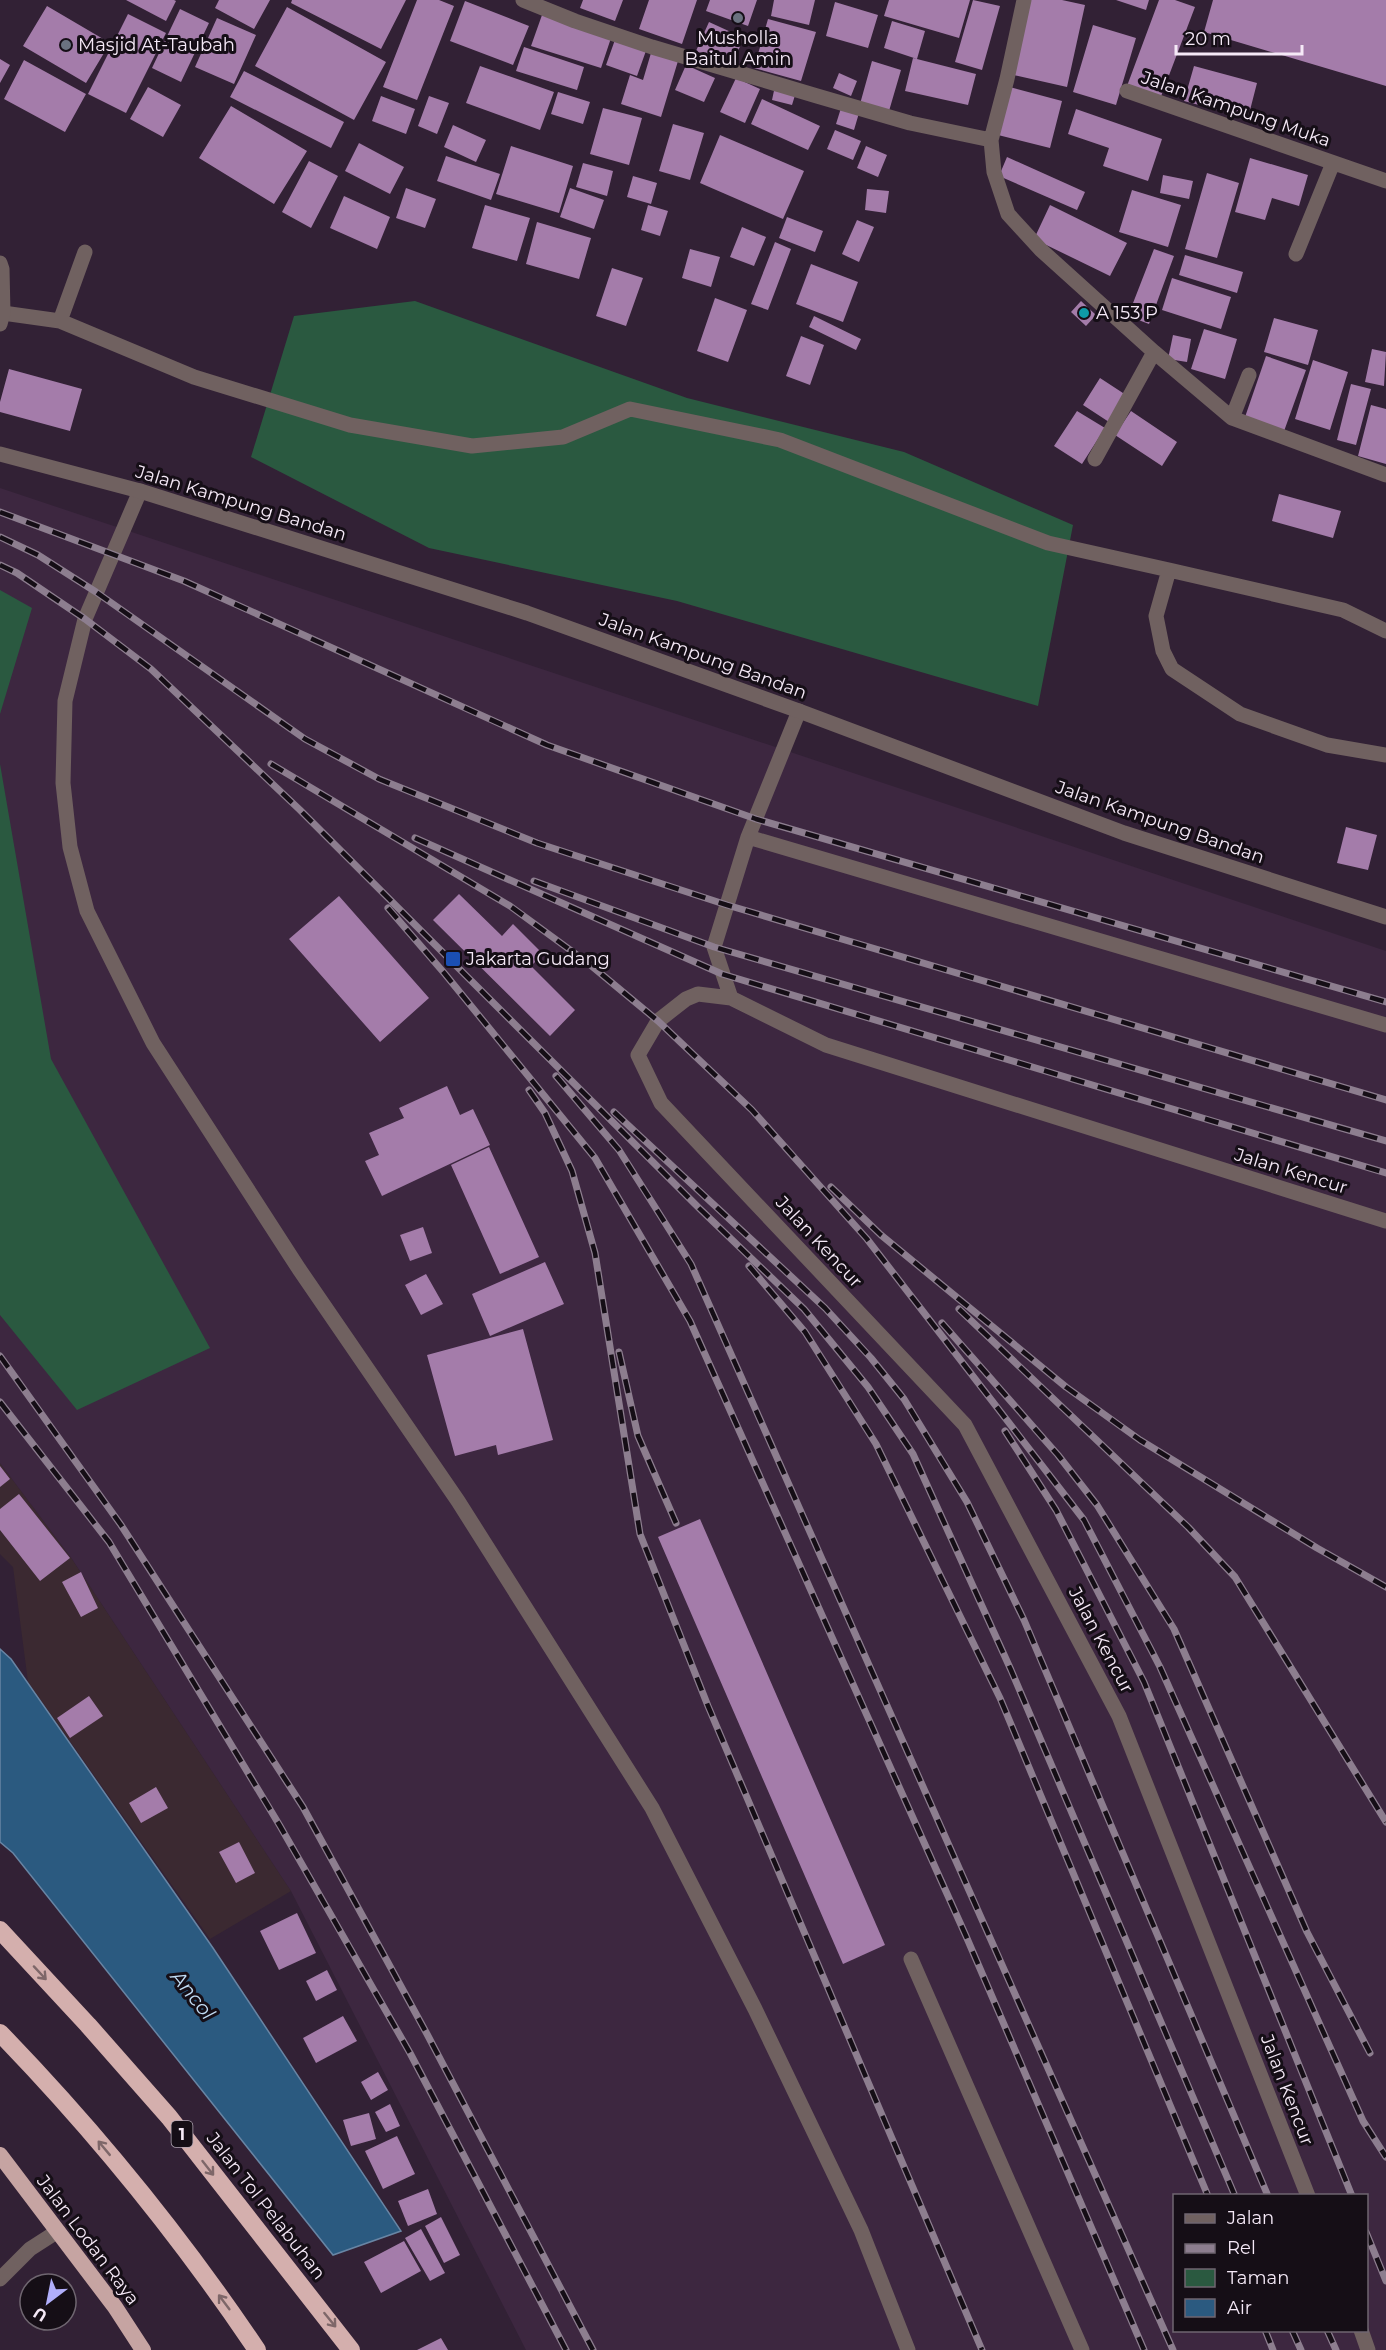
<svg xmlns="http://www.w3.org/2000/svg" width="1386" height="2350" font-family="Montserrat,sans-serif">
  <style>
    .commercial { fill: #3b2931 }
    .built { fill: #3d2740; fill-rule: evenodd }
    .green { fill: #2a5940 }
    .water { fill: #2b5a80; stroke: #6885a4; stroke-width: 1.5 }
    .building { fill: #a47caa }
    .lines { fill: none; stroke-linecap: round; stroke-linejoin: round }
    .service { stroke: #706160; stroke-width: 15 }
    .minor { stroke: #706160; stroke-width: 15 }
    .tertiary { stroke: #706160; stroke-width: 15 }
    .trunk { stroke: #c6a4a2; stroke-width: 16 }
    .motorway { stroke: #d4afad; stroke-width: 18 }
    .rail-casing { stroke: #8d7e8f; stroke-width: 7 }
    .rail { stroke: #150e16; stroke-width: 4.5; stroke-dasharray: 14; stroke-linecap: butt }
    .oneway { stroke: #7e6769 }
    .worship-dot { fill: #6b7280; stroke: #150e16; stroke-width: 2 }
    .culture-dot { fill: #0f9aa8; stroke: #150e16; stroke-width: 2 }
    .transit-dot { fill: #1a4fb4; stroke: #150e16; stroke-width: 2 }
    .labels { text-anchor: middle; stroke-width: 6; stroke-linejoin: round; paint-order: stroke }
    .shield { fill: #150e16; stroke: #b2a7b4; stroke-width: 1.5 }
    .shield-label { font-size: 16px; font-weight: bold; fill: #f5e9f7 }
    .poi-label { font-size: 18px; fill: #f5e9f7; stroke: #150e16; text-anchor: start }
    .street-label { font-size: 18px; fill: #f5e9f7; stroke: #150e16 }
    .water-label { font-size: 20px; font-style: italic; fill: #c1dcf4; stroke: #150e16 }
  </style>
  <rect width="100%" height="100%" fill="#322135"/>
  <!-- commercial -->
  <path class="commercial" d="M 0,1463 L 72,1559 L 291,1891 L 210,1939 L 28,1682 L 13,1567 L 0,1554 Z"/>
  <!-- built -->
  <path class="built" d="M 0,488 L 1386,951 L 1386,2350 L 526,2350 L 291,1891 L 72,1559 L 0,1463 ZM 1174,2196 L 1366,2196 L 1366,2330 L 1174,2330 Z"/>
  <!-- green -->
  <path class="green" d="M 415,301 L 687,398 L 904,452 L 1073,525 L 1038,706 L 677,601 L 429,548 L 251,457 L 294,316 Z
    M 0,590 L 32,608 L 0,714 Z
    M 0,764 L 51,1059 L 210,1348 L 77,1410 L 0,1315 Z"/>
  <!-- water -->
  <path class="water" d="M 0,1649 L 11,1659 L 213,1948 L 401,2231 L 333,2255 L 13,1853 L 0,1842 Z"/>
  <!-- building -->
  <path class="building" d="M 126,0 L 174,0 L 176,1 L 166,21 Z
    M 219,0 L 270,0 L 254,29 L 215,8 Z
    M 292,0 L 406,0 L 381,49 L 291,3 Z
    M 417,0 L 439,0 L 454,6 L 417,100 L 383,87 Z
    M 583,0 L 623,0 L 615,21 L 580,8 Z
    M 649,0 L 697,0 L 682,44 L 639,29 Z
    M 710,0 L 757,0 L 748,26 L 706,11 Z
    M 774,0 L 815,0 L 809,25 L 771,16 Z
    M 889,0 L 970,0 L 959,38 L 884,16 Z
    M 973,0 L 1000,6 L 982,70 L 955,62 Z
    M 1025,0 L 1062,0 L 1085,5 L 1067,87 L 1009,74 Z
    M 1116,0 L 1149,0 L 1146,10 Z
    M 1159,0 L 1175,0 L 1195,7 L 1160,99 L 1127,86 Z
    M 1213,0 L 1386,0 L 1386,86 L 1204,32 Z
    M 465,1 L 529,26 L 513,65 L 450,41 Z
    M 835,2 L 878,15 L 868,48 L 826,36 Z
    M 47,6 L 110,43 L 86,83 L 23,46 Z
    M 287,7 L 386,62 L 354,120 L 255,66 Z
    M 180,9 L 209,23 L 181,82 L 152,68 Z
    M 128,14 L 166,33 L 126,113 L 88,94 Z
    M 542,15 L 611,38 L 601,68 L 531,46 Z
    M 217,18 L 256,35 L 234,84 L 195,67 Z
    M 768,19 L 816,32 L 801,81 L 754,68 Z
    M 892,21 L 925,31 L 917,59 L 884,48 Z
    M 709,22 L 744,38 L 731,66 L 696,51 Z
    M 1093,25 L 1136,38 L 1116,105 L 1073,92 Z
    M 616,37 L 647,48 L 637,76 L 606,65 Z
    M 524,47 L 584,67 L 577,90 L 516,71 Z
    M 651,53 L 678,61 L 661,117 L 621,104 L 630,75 L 643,80 Z
    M 913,58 L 976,74 L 968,105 L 905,91 Z
    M 0,59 L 10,65 L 0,83 Z
    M 24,60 L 86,94 L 65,132 L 4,99 Z
    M 872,61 L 901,70 L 889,111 L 860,104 Z
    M 686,65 L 715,78 L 704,102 L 675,90 Z
    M 480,66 L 554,92 L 540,130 L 466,103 Z
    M 1194,66 L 1257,83 L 1248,118 L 1184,101 Z
    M 244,71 L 344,122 L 331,148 L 230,97 Z
    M 839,73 L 857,81 L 851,96 L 833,88 Z
    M 736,78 L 760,89 L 745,123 L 720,112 Z
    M 775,86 L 796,92 L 792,105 L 772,100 Z
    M 1006,86 L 1062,101 L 1050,148 L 994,134 Z
    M 148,87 L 181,105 L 163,137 L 130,119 Z
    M 558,92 L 590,102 L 583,124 L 551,114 Z
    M 381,96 L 415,109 L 406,134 L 372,121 Z
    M 429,96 L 449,103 L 437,134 L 418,126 Z
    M 762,99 L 820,126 L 808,150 L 751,124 Z
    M 231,106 L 307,151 L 274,204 L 199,158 Z
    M 603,108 L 642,118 L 629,165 L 590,154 Z
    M 841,108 L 859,113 L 854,130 L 836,124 Z
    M 1076,109 L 1162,139 L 1148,181 L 1103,166 L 1109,148 L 1068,134 Z
    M 673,124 L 704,133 L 690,180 L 659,171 Z
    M 453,125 L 486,140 L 476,162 L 444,147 Z
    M 835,130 L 861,141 L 853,160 L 827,149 Z
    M 720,135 L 804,171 L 783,219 L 700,183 Z
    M 359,143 L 404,167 L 390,194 L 345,171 Z
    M 511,146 L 573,166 L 559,213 L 496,194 Z
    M 866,146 L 887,155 L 878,177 L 857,168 Z
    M 446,156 L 500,174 L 491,200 L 437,181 Z
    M 1007,157 L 1085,192 L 1077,210 L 999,176 Z
    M 1250,158 L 1308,175 L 1299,206 L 1272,198 L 1265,220 L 1235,212 Z
    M 309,161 L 338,176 L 311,228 L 282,212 Z
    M 583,163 L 613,171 L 607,196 L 576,187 Z
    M 1207,173 L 1239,183 L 1217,258 L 1185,249 Z
    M 1163,175 L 1193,181 L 1189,199 L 1160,193 Z
    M 633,176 L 657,183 L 651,204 L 627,197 Z
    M 406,188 L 436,199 L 425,228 L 396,218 Z
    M 570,188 L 604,200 L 594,229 L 560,217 Z
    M 867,189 L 889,191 L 886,213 L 865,210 Z
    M 1132,190 L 1181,205 L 1168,247 L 1119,232 Z
    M 344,196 L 390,217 L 377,249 L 330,228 Z
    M 485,205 L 530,218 L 517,261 L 472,248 Z
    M 648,205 L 668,211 L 660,236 L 641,230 Z
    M 1050,205 L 1127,243 L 1110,276 L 1034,239 Z
    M 787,217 L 823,231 L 815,252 L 779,238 Z
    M 857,220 L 874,227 L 859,262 L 842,254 Z
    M 537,222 L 591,238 L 579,279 L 526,264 Z
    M 742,227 L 766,237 L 754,266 L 730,257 Z
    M 775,242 L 791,249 L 768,310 L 751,304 Z
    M 690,249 L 720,257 L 711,287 L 682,278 Z
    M 1154,249 L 1174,256 L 1149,324 L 1128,316 Z
    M 1185,255 L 1243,272 L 1237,293 L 1179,275 Z
    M 811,264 L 858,282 L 843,322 L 796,304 Z
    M 612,268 L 643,278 L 626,326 L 596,316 Z
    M 1172,278 L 1231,297 L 1221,329 L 1162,310 Z
    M 715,298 L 747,310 L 728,362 L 697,351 Z
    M 1081,301 L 1096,315 L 1086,326 L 1071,312 Z
    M 814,316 L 861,339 L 856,350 L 809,327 Z
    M 1274,318 L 1318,330 L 1308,365 L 1264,352 Z
    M 1204,329 L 1237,339 L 1225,379 L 1191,369 Z
    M 1173,335 L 1191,339 L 1187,362 L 1168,359 Z
    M 801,336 L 824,345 L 810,385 L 786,376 Z
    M 1372,349 L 1386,352 L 1384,386 L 1365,382 Z
    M 1266,356 L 1306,370 L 1283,434 L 1244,420 Z
    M 1313,360 L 1348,372 L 1330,430 L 1295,419 Z
    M 9,369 L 82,389 L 70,431 L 0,412 L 0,402 Z
    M 1100,378 L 1126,395 L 1109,422 L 1083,405 Z
    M 1351,384 L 1371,389 L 1356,445 L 1337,440 Z
    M 1371,405 L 1386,409 L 1386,464 L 1358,456 Z
    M 1077,411 L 1105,428 L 1082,464 L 1054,446 Z
    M 1131,411 L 1177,442 L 1162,466 L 1115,435 Z
    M 1279,494 L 1341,511 L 1333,538 L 1272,521 Z
    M 1346,827 L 1377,835 L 1368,870 L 1337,863 Z
    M 459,894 L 502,936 L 513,924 L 543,954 L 531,966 L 575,1010 L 550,1036 L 433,920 Z
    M 339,896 L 429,998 L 380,1042 L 289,939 Z
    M 447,1086 L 460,1115 L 473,1109 L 490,1145 L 382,1196 L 365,1161 L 379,1155 L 369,1133 L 404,1118 L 399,1108 Z
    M 489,1147 L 539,1257 L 500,1274 L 451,1165 Z
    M 423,1227 L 432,1253 L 410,1261 L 400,1235 Z
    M 545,1262 L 564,1304 L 490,1336 L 472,1294 Z
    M 426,1274 L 443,1304 L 421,1315 L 405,1285 Z
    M 523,1329 L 553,1440 L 498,1455 L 496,1445 L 455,1456 L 427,1355 Z
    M 0,1466 L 10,1479 L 0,1487 Z
    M 19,1494 L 70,1558 L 40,1581 L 0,1530 L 0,1509 Z
    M 700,1519 L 885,1945 L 843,1964 L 658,1537 Z
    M 81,1572 L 98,1608 L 81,1617 L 62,1582 Z
    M 89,1696 L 103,1716 L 70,1738 L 57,1718 Z
    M 156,1787 L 168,1808 L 141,1823 L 129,1803 Z
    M 239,1842 L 255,1873 L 236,1883 L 219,1852 Z
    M 297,1913 L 316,1953 L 279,1970 L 260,1931 Z
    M 327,1970 L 337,1990 L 316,2001 L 306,1981 Z
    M 343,2016 L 357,2041 L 316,2063 L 303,2038 Z
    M 378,2072 L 388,2090 L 371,2100 L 361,2082 Z
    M 390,2104 L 400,2126 L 386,2132 L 375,2112 Z
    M 369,2113 L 376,2139 L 351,2146 L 343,2120 Z
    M 397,2136 L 415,2174 L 383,2189 L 365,2151 Z
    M 428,2189 L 437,2214 L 408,2226 L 398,2201 Z
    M 441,2217 L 460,2255 L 444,2263 L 425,2226 Z
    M 421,2229 L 445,2273 L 430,2281 L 405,2238 Z
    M 404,2241 L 421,2271 L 381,2293 L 364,2262 Z
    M 441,2338 L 448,2350 L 417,2350 Z"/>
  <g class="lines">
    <!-- service -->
    <path class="service" d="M 3,313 L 60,321 L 85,252
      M 60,321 L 194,377 L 350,425 L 472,446 L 563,437 L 630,409 L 780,440 L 1048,543 L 1169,570 L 1156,616 L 1163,651 L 1172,669 L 1240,714 L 1327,745 L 1386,755
      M 140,491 L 85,619 L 65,701 L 63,783 L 70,847 L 87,911 L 153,1043 L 299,1269 L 458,1501 L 652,1808 L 755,2009 L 861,2230 L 908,2350
      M 1169,570 L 1343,610 L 1386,631
      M 748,837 L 1386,1025
      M 731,998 L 714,947 L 748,837 L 799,711
      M 911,1959 L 1082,2350
      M 1308,2196 L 1119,1716 L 965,1425 L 661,1103 L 638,1055 L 658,1021 L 686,999 L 698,994 L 731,998 L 826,1045 L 1386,1221
      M 0,2279 L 30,2249 L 58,2231
      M 1361,2330 L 1368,2350"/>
    <!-- minor -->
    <path class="minor" d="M 523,0 L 575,21 L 652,47 L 817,96 L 910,123 L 991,140
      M 1024,0 L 1007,79 L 991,140 L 994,172 L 1008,214 L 1041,250 L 1154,352 L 1232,418 L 1386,475
      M 1127,91 L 1386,181
      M 1296,254 L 1333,163
      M 0,263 L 2,269 L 3,313 L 0,324
      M 1232,418 L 1249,375
      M 1095,459 L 1154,352"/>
    <!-- tertiary -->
    <path class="tertiary" d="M 0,454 L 140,491 L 527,613 L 799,711 L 1124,833 L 1386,917"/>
    <!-- trunk -->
    <path class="trunk" d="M 0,2155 L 115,2307 L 143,2350"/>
    <!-- motorway -->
    <path class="motorway" d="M 0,1930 L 88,2025 L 169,2117 L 351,2350
      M 0,2033 C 94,2130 181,2237 257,2350"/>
    <!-- rail casing -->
    <g class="rail-casing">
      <path id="rail" d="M 0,512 L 184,581 L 547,745 L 756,819 L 1386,1002
        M 0,537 L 38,555 L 96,592 L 305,739 L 379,779 L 537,843 L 727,905 L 1386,1100
        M 0,565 L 17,573 L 85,619 L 151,669 L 300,810 L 700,1209 L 804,1309 L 868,1387 L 913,1454 L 1011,1670 L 1235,2196
        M 271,764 L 510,906 L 588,963 L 658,1021 L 752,1110 L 867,1239 L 1084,1520 L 1160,1667 L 1363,2121 L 1386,2157
        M 415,838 L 722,974 L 1386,1173
        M 534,881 L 714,947 L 1386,1141
        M 388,908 L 445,974 L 595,1158 L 690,1321 L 966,1936 L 1144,2350
        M 556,1076 L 619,1150 L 691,1264 L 1173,2350
        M 529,1090 L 545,1113 L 572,1171 L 595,1253 L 640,1534 L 708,1706 L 982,2350
        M 614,1112 L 825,1308 L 871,1358 L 904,1399 L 967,1502 L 1024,1620 L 1268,2196
        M 831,1187 L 881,1235 L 1066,1387 L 1140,1440 L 1317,1548 L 1386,1587
        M 749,1266 L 805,1332 L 876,1444 L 1000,1698 L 1208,2196
        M 959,1309 L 1188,1527 L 1235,1577 L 1386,1822
        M 942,1323 L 1058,1455 L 1097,1505 L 1174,1629 L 1307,1932 L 1370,2053
        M 619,1352 L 638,1436 L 676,1523
        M 0,1356 L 121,1525 L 303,1807 L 427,2034 L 593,2350
        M 0,1402 L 109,1542 L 280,1826 L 410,2053 L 566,2350
        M 1005,1431 L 1056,1510 L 1144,1682 L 1352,2196
        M 1366,2232 L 1386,2281
        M 1265,2330 L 1273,2350
        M 1292,2330 L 1301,2350
        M 1327,2330 L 1336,2350"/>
    </g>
    <!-- rail -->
    <use href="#rail" class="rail"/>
  </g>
  <!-- one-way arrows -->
  <defs><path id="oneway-shaft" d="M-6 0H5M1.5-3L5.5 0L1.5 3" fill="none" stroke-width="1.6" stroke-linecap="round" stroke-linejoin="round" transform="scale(1.5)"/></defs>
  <g class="oneway">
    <use href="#oneway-shaft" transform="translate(40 1973) rotate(47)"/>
    <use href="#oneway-shaft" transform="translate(104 2148) rotate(-130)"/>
    <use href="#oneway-shaft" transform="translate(208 2168) rotate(52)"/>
    <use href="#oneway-shaft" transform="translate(224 2302) rotate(-127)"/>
    <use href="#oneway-shaft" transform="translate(330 2320) rotate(51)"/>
  </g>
  <!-- markers -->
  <g class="worship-dot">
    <circle cx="738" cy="18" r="6"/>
    <circle cx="66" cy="45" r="6"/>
  </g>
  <circle class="culture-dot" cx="1084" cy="313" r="6"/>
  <rect class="transit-dot" x="445" y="951" width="16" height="16" rx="3"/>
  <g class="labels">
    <!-- shield labels -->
    <rect class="shield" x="171.5" y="2121" width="21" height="26" rx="4.5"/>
    <g class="shield-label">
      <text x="182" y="2140">1</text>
    </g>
    <!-- poi labels -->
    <g class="poi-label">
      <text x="738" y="44" text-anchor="middle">Musholla<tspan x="738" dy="21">Baitul Amin</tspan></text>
      <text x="78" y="51">Masjid At-Taubah</text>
      <text x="1096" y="319">A 153 P</text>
      <text x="466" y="965">Jakarta Gudang</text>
    </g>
    <!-- street labels -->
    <g class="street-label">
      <text transform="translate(1236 109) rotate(19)" y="6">Jalan Kampung Muka</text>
      <text transform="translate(241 503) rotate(17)" y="6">Jalan Kampung Bandan</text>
      <text transform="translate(703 656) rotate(20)" y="6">Jalan Kampung Bandan</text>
      <text transform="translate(1160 822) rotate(19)" y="6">Jalan Kampung Bandan</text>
      <text transform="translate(1291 1171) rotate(17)" y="6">Jalan Kencur</text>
      <text transform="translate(819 1242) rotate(47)" y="6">Jalan Kencur</text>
      <text transform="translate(1101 1640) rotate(62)" y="6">Jalan Kencur</text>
      <text transform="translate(1287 2090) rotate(69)" y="6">Jalan Kencur</text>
      <text transform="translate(266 2206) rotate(52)" y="6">Jalan Tol Pelabuhan</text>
      <text transform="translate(88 2240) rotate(53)" y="6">Jalan Lodan Raya</text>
    </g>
    <!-- water labels -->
    <g class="water-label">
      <text transform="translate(193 1995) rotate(51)" y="7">Ancol</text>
    </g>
  </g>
  <!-- legend -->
  <rect x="1173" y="2194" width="195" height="138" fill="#150e16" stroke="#6f6670" stroke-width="1.5"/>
  <rect x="1185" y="2214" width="30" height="9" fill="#706160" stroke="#6f6670" stroke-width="1.5"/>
  <text x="1227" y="2224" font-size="18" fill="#f5e9f7">Jalan</text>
  <rect x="1185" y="2244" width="30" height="9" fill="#8d7e8f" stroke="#6f6670" stroke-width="1.5"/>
  <text x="1227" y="2254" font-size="18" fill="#f5e9f7">Rel</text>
  <rect x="1185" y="2269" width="30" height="18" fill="#2a5940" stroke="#6f6670" stroke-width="1.5"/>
  <text x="1227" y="2284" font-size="18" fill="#f5e9f7">Taman</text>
  <rect x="1185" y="2299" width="30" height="18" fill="#2b5a80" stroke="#6f6670" stroke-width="1.5"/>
  <text x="1227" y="2314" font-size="18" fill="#f5e9f7">Air</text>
  <!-- north arrow -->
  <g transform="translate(48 2302) rotate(212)"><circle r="28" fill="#150e16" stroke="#6f6670" stroke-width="1.5"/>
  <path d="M0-4.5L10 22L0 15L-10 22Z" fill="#b0aefa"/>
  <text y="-9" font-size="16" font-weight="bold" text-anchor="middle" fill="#f5e9f7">U</text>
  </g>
  <!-- scale -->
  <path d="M1176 45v9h126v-9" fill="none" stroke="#f5e9f7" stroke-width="3"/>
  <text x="1185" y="45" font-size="18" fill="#f5e9f7" stroke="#150e16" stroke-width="4.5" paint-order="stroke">20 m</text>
</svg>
